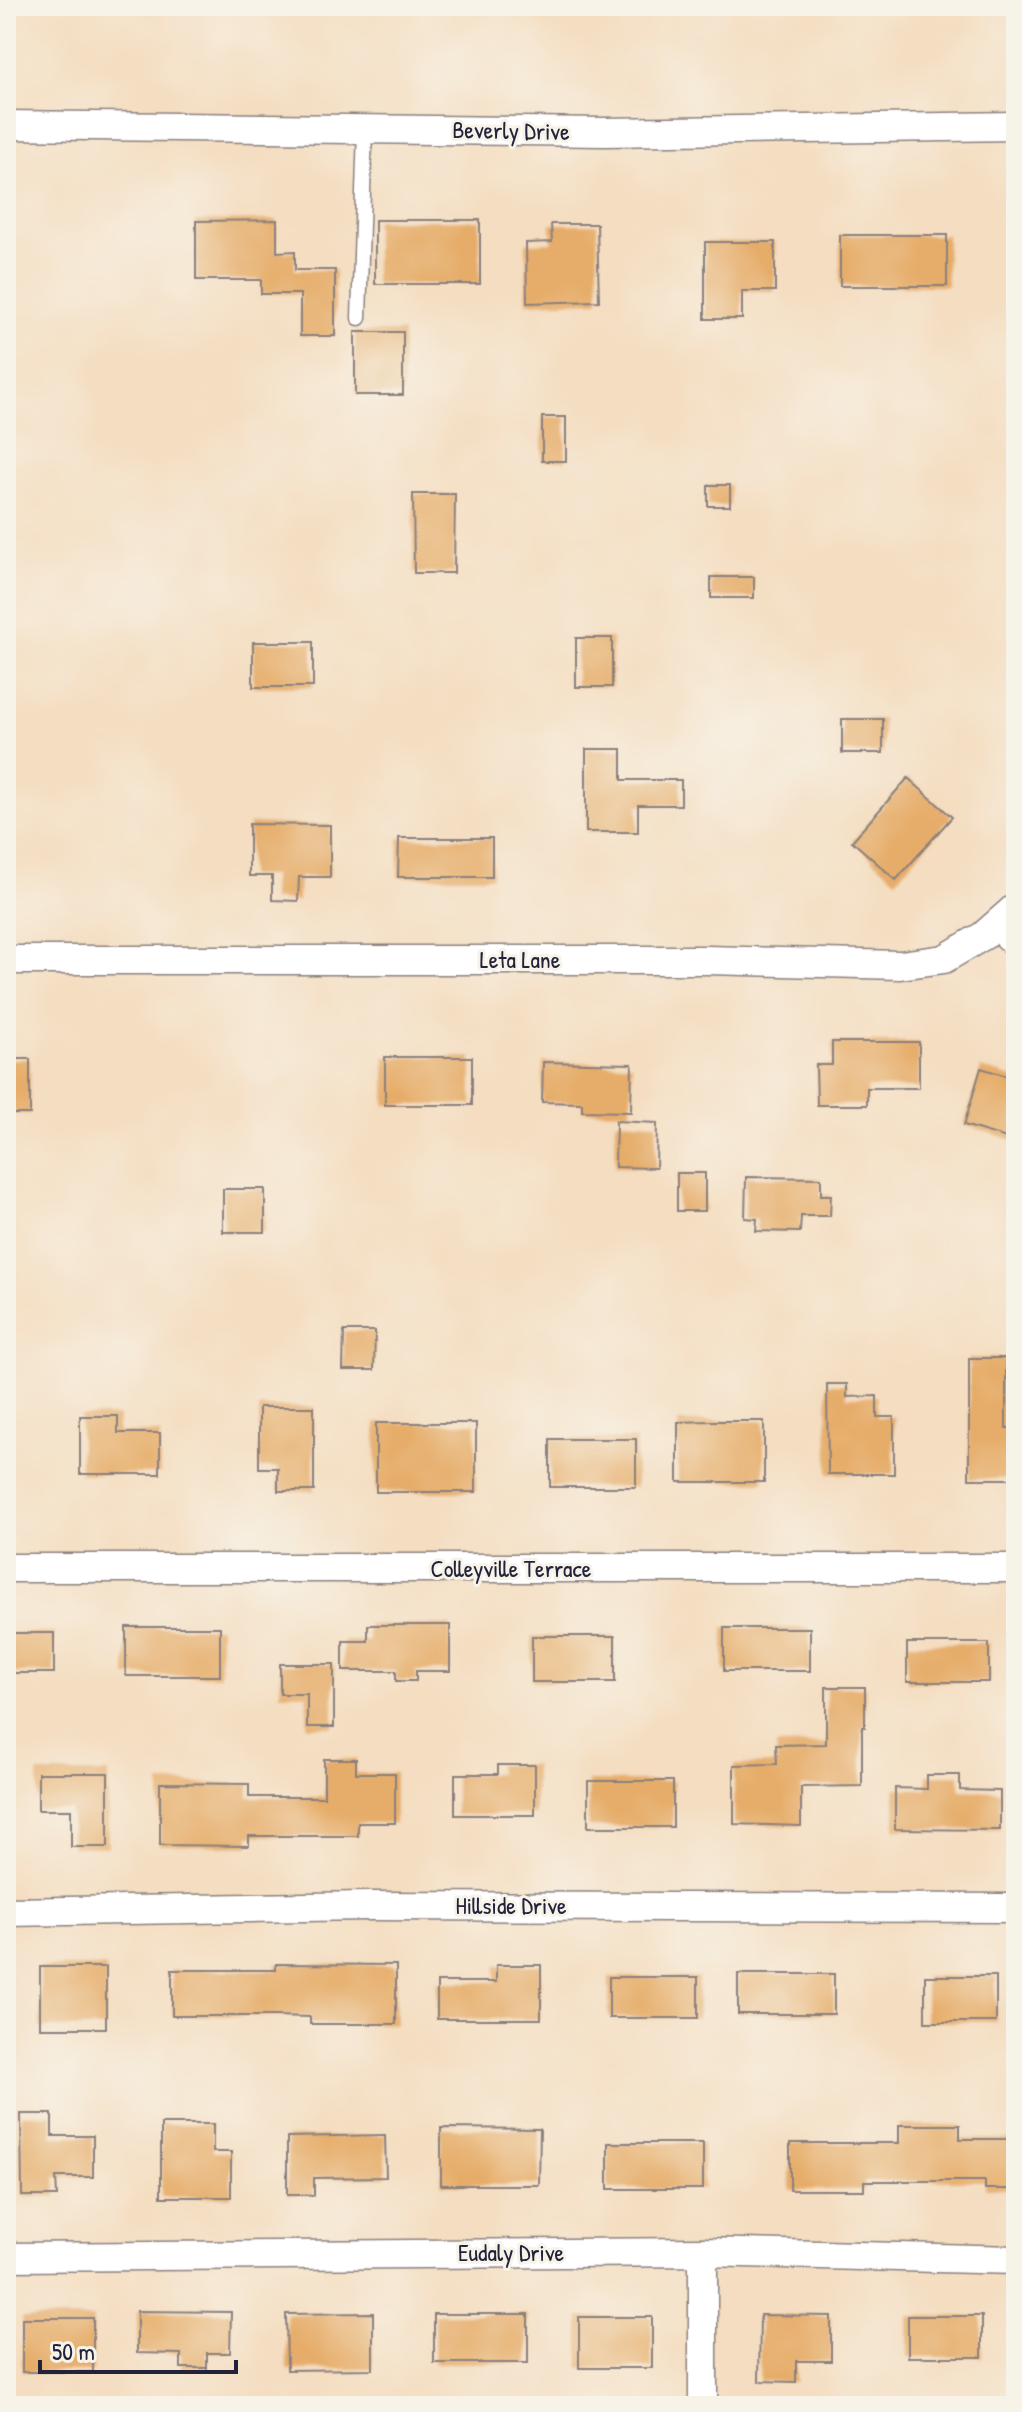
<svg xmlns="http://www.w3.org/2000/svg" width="1022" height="2412" font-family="'Patrick Hand',sans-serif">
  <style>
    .building { fill: #e6ad6b }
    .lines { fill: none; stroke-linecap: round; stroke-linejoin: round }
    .service-casing { stroke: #8b807e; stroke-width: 17 }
    .minor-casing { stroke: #8b807e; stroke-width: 31 }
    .service { stroke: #fff; stroke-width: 14 }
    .minor { stroke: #fff; stroke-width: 28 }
    .labels { text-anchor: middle; stroke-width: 6; stroke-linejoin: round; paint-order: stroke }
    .street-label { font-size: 24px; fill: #22223b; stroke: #f7f3e8 }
  </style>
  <rect width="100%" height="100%" fill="#f7f3e8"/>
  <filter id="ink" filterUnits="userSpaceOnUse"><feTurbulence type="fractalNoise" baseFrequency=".0125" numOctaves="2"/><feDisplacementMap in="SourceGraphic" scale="16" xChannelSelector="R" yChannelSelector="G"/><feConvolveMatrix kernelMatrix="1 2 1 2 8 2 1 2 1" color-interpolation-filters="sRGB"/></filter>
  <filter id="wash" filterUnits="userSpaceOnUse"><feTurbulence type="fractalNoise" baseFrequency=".006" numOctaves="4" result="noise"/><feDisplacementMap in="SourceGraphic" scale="32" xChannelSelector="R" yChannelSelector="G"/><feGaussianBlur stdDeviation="1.8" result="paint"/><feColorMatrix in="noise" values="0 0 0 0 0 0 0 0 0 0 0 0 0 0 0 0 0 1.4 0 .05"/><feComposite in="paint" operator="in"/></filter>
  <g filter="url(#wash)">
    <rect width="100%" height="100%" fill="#f4ddc0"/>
    <g id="blocks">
      <!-- building -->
      <path class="building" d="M 277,220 L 277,252 L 295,251 L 295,270 L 335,270 L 335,336 L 300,336 L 300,294 L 261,294 L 261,280 L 196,280 L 196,221 Z
        M 375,220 L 480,220 L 480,284 L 375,284 Z
        M 551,224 L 597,224 L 599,301 L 527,303 L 526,243 L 552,242 Z
        M 840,235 L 947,235 L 947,286 L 840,286 Z
        M 705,242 L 775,242 L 775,291 L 742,291 L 742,319 L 705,319 Z
        M 355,332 L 403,332 L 403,395 L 355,395 Z
        M 542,417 L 566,417 L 566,461 L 542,461 Z
        M 708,485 L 730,485 L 730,506 L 708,506 Z
        M 413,494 L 455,494 L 454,573 L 414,573 Z
        M 711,577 L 754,577 L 754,598 L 711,598 Z
        M 576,638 L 612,638 L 612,687 L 576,687 Z
        M 253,642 L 313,642 L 313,687 L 253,687 Z
        M 842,719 L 883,719 L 883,753 L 842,753 Z
        M 586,749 L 622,749 L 622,780 L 681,780 L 681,805 L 638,805 L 638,832 L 586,832 Z
        M 908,778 L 952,817 L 896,880 L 852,841 Z
        M 249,824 L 330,825 L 330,877 L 299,877 L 298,901 L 272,900 L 272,876 L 249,876 Z
        M 399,838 L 492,838 L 492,877 L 398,877 Z
        M 832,1042 L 919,1042 L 919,1088 L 867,1088 L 867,1105 L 817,1105 L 816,1065 L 832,1065 Z
        M 385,1057 L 472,1057 L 472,1105 L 385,1105 Z
        M 6,1059 L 30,1059 L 30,1114 L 6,1114 Z
        M 543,1062 L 632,1064 L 631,1112 L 582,1111 L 582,1103 L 542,1102 Z
        M 981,1068 L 1016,1079 L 1016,1141 L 964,1125 Z
        M 616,1121 L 657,1123 L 656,1168 L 615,1167 Z
        M 677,1173 L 705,1173 L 705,1211 L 677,1211 Z
        M 746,1177 L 821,1178 L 821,1195 L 831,1195 L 830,1216 L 801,1216 L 800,1232 L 756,1231 L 757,1219 L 745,1218 Z
        M 223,1189 L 265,1189 L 265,1232 L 223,1232 Z
        M 344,1331 L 375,1331 L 374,1370 L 343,1370 Z
        M 969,1358 L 1006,1358 L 1006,1428 L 1016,1428 L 1016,1479 L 969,1479 Z
        M 827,1384 L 847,1384 L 847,1397 L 877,1396 L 877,1417 L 894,1417 L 894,1474 L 828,1474 Z
        M 259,1407 L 314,1407 L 314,1491 L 278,1491 L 278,1468 L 259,1468 Z
        M 80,1416 L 118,1416 L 118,1433 L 160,1433 L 160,1474 L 80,1474 Z
        M 711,1421 L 764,1421 L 764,1482 L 678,1482 L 678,1422 Z
        M 376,1423 L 476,1423 L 476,1492 L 376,1492 Z
        M 550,1439 L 636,1439 L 636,1487 L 550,1487 Z
        M 368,1625 L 450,1625 L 450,1671 L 416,1671 L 416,1681 L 396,1681 L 396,1671 L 343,1671 L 343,1641 L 368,1641 Z
        M 126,1627 L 220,1627 L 220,1676 L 126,1676 Z
        M 724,1628 L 810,1628 L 810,1671 L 724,1671 Z
        M 6,1633 L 54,1633 L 54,1673 L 6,1673 Z
        M 532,1636 L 615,1636 L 615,1682 L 532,1682 Z
        M 907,1643 L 989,1643 L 989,1682 L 907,1682 Z
        M 280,1664 L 334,1664 L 334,1727 L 307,1727 L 307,1694 L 280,1694 Z
        M 826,1687 L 865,1687 L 865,1727 L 862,1727 L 862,1786 L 801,1787 L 801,1826 L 734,1824 L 734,1765 L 777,1764 L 776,1745 L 826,1744 Z
        M 324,1759 L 356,1759 L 356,1773 L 395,1773 L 395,1823 L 358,1823 L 358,1836 L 249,1836 L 249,1846 L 160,1845 L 160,1783 L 249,1784 L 249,1797 L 324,1797 Z
        M 498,1765 L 535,1765 L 535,1815 L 455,1815 L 455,1774 L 498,1774 Z
        M 38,1773 L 108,1773 L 108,1847 L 71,1847 L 71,1810 L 38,1810 Z
        M 927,1775 L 960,1775 L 960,1790 L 1000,1791 L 1000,1830 L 895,1829 L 895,1788 L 927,1789 Z
        M 588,1781 L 673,1781 L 673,1827 L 588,1827 Z
        M 276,1964 L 396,1965 L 396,2024 L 310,2024 L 310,2017 L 276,2016 L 172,2016 L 172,1970 L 276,1970 Z
        M 496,1965 L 541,1965 L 541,2019 L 437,2019 L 437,1982 L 496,1982 Z
        M 40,1967 L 106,1967 L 106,2028 L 40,2028 Z
        M 738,1974 L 834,1974 L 834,2014 L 738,2014 Z
        M 925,1976 L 996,1976 L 996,2022 L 925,2022 Z
        M 609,1977 L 698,1977 L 698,2018 L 609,2018 Z
        M 21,2114 L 52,2114 L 52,2136 L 93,2136 L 93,2177 L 56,2177 L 57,2196 L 22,2196 Z
        M 161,2124 L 213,2124 L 213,2152 L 231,2152 L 231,2197 L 161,2197 Z
        M 899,2125 L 960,2125 L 960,2139 L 1016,2139 L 1016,2189 L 985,2189 L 985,2181 L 864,2181 L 864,2190 L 790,2190 L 790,2143 L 899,2143 Z
        M 441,2128 L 540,2129 L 539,2185 L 441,2185 Z
        M 385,2135 L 386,2177 L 314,2178 L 314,2195 L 287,2195 L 287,2137 Z
        M 608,2143 L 703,2143 L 703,2189 L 608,2189 Z
        M 137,2311 L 231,2312 L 230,2353 L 207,2353 L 207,2368 L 181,2368 L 181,2354 L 137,2353 Z
        M 373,2313 L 373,2369 L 287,2370 L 286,2314 Z
        M 434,2314 L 528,2314 L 528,2363 L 434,2363 Z
        M 760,2315 L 831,2316 L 831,2361 L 796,2361 L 796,2382 L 759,2381 Z
        M 908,2316 L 982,2316 L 982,2357 L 908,2357 Z
        M 579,2317 L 652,2317 L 652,2368 L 579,2368 Z
        M 22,2318 L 93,2318 L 93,2372 L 22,2372 Z"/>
    </g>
  </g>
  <g filter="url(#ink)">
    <use href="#blocks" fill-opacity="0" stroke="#8b807e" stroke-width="2"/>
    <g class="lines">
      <!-- service casing -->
      <g class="service-casing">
        <path id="service" d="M 359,318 L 365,129"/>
      </g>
      <!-- minor casing -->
      <g class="minor-casing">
        <path id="minor" d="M 6,125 L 604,132 L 1016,126
          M 997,924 L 1016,944
          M 6,960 L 707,960 L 900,965 L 944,959 L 983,936 L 1016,907
          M 6,1568 L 1016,1568
          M 6,1912 L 367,1906 L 1016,1908
          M 6,2257 L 703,2252 L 1016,2260
          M 703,2406 L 703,2252"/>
      </g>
      <!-- service -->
      <use href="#service" class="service"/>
      <!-- minor -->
      <use href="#minor" class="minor"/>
    </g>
  </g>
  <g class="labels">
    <!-- street labels -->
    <g class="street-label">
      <text transform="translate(511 131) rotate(1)" y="8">Beverly Drive</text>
      <text x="520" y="968">Leta Lane</text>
      <text x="511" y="1577">Colleyville Terrace</text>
      <text x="511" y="1914">Hillside Drive</text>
      <text x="511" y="2261">Eudaly Drive</text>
    </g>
  </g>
  <!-- margin -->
  <rect width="1022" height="2412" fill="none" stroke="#f7f3e8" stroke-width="32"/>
  <!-- scale -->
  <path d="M40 2360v12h196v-12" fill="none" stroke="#22223b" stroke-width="4"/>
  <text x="52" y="2360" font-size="24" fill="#22223b" stroke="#f7f3e8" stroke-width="6" paint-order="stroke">50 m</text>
</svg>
